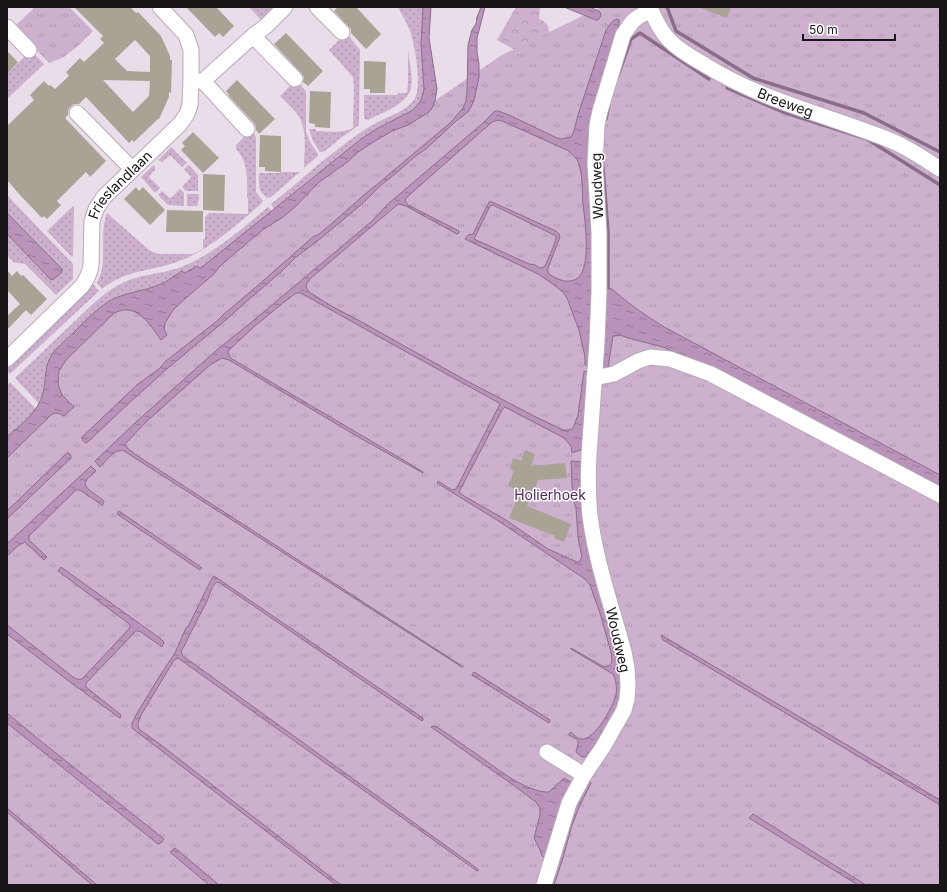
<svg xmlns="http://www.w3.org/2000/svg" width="947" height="892" font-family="Inter,sans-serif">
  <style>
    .grass { fill: url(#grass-dots) }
    .forest { fill: url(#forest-crowns) }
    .park { fill: url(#park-tufts) }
    .water { fill: url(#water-ripples); stroke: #896d8a; fill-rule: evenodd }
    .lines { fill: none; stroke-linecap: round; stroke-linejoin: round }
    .stream { stroke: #896d8a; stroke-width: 3.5 }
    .building { fill: #a9a395; fill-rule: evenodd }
    .minor-casing { stroke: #b7abb7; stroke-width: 17 }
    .minor { stroke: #fff; stroke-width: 15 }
    .labels { text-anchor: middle; stroke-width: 3; stroke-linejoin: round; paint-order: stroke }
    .street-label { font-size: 14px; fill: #181418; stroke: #fff }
    .park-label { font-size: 14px; fill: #542457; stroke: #fff }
  </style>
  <defs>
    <pattern id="grass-dots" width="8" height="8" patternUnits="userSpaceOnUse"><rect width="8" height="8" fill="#cdb0ce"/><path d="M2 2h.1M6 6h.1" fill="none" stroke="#af96b0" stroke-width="1.8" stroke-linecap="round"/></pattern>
    <pattern id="forest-crowns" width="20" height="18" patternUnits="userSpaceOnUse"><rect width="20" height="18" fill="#cdb0ce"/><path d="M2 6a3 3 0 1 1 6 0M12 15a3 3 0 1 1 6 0" fill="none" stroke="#af96b0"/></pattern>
    <pattern id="park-tufts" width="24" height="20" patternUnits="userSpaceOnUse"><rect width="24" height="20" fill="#cdb0ce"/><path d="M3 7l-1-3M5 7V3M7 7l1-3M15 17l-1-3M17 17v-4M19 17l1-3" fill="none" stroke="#af96b0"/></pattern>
    <pattern id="water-ripples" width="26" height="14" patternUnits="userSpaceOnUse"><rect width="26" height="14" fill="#ba93bb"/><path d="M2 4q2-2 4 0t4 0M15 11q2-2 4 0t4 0" fill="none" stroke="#967797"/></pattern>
  </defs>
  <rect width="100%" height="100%" fill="#eaddea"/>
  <!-- grass -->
  <path class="grass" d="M 249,7 L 279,7 L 263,21 L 261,20 Z
    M 398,7 L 423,7 L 421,44 L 424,89 L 423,94 L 420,102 L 413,110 L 387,123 L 361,139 L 274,209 L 271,204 C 287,191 304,177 320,163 C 340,148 358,132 380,121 C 392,115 408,110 415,98 C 422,85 415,45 410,31 C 407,23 402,15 398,7 Z
    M 346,33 L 360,50 L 359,124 L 358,126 L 342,137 L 325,151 L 322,152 L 320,152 L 313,141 L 309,129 L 316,129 L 316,131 C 328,131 342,134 353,128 L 354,88 L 353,77 L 329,50 Z
    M 31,50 L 44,64 L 7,99 L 7,74 Z
    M 408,50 C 409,62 413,75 411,87 C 409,104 381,113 368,120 L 365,119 L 364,118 L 364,95 L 398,95 L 398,93 L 407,93 L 408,81 Z
    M 296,80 L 305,90 L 306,92 L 306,131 L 310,142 L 318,154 L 318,156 L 304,168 C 304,152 308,130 298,115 C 293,108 286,102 280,96 Z
    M 251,130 L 255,135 L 256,138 L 256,192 L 263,201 L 261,204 C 236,225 212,248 182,260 C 153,272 128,268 102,289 L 97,283 C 109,261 98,236 107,213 L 149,250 L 158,254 L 193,254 L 203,249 L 203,239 L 205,239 L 205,217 L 209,213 L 248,214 L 248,198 L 247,198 C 247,179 249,163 236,149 L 237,147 L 235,146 Z
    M 171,147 L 187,163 L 182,167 L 171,156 L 169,156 L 162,162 L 158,160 Z
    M 154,165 L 155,167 L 155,170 L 150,175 L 149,177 L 160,188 L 155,193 L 141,177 Z
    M 189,165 L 198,175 L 198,191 L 186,191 L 182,187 L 191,177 L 184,169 Z
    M 281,172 L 300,172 L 271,197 L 267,198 C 257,190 259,184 259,173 L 280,173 Z
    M 180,189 L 184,193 L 184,206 L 168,205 L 158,195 L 162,191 L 170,198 L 172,197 Z
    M 187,194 L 199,194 L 198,204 L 197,206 L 187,206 Z
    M 7,195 L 73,264 L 73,279 L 56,295 L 25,264 L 13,262 L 7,255 L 7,234 L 51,280 L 62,269 L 7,213 Z
    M 73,206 L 74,207 L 73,256 L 72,257 L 47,231 Z
    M 268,207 L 272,211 L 202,267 L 197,266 L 187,272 L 180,273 L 174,277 L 172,279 L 156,286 L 147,288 L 106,303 L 95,312 L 58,346 L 51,357 L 47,364 L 45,373 L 43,393 L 39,404 L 15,378 C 36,358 56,339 77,319 C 89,308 102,294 117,286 C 136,274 160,275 181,267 C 214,254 241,229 268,207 Z
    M 92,283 L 99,291 L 10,374 L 7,371 L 7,364 Z
    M 10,382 L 36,409 L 32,414 L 7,437 L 7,385 Z"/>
  <!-- forest -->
  <path class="forest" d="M 516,7 L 537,7 L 540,8 L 539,19 C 546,22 549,25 549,33 L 524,55 L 497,40 Z"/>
  <!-- park -->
  <path class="park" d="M 35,7 L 69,7 L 93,31 L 79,45 L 64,57 L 49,63 L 14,27 Z
    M 601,7 L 940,7 L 940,885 L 7,885 L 7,450 L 47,408 L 56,357 L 113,306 L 201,273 L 366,142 L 424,108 L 502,55 Z"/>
  <!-- water -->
  <path class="water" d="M 423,7 L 431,7 L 429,38 L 437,89 L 435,101 L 432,108 L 429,112 L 408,125 L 392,131 L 375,141 L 355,154 L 350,160 L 318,183 L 295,207 L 283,217 L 264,229 L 253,238 L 220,266 L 214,274 L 187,297 L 173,310 L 165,323 L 164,329 L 167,335 L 161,340 C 150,324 135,300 113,314 L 66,360 L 59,371 L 58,382 L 59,387 L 62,395 L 74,407 L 65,415 L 64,416 C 59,413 56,412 51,415 L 7,458 L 7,437 C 21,424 38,413 43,393 C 46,381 44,369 50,358 C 55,348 65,341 73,333 C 80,326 87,319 95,312 C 102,306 109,300 118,297 C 136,290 159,289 174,276 C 177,274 179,274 181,271 L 185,273 L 197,266 L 201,268 L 202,267 L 361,139 L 378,128 L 413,110 L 420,102 L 423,94 L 424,89 L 421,44 Z
    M 481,7 L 485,7 L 477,38 L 477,52 L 479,64 L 479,77 L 474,100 L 471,107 L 468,112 L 456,121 L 426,149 L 413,158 L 400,170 L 380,186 L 363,203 L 320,239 L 295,258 L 282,271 L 247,301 L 227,319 L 169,367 L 129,403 L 90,440 L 86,443 C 83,441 82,440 82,437 L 138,384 L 159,369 L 166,361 L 217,321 L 224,314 L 256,287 L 314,236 L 318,235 C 334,222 349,208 364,195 C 372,188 381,182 388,175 L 450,123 L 463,108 L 466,101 L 467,93 L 468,45 L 472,30 L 476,24 L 477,17 Z
    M 564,7 L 590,7 L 600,12 L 601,16 L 598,20 L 596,20 Z
    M 616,19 L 619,20 C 620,24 617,29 617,33 L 608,65 L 588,366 L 585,365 L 585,357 L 579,330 L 567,298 L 563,292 L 550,282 L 538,274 L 465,239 L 468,235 L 473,234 L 489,202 L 492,202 L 556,231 L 559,234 L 560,237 L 548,268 L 548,273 C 555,278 562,282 571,281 C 574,280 577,279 579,277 C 591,265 585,221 583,204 C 582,191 583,177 579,164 C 577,158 572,154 567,150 L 502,121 L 498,120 L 492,122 L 406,198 L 405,201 L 408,205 L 459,231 L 459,233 L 457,234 L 406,206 L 399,204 L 397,205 L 311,278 L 307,283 L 306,287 L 309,292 L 333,307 L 358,320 L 467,381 L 534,416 L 563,430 L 568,430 L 572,429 L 574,426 L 578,415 L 584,371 L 587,372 L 589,376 L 583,449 L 572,453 L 571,446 L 564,438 L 505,407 L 502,410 L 459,492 L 464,496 L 506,520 L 548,549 L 577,562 L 579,562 L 582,557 L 578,537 L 576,508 C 571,497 572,474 571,461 L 583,462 L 619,655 L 622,684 L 618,709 L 590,756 L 582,757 L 576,752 L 578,744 L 578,740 L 569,735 L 571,732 C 574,735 577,738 581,739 C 595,741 613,706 616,695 C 617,687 616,680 613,674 L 571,649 L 571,648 L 604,667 L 609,666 L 612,662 L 611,652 L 600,613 L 590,585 L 585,579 L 497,520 L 437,483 L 438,481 L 452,490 L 456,489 L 500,404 L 499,403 L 365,329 L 301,293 L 296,293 L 283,303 L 255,326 L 229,350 L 228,352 L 229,356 L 232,359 L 405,461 L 423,472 L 423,473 L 360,438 L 229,360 L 222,358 L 210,365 L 146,422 L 126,443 L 125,444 L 127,448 L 136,455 L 462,666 L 463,667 L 462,667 L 124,451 C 115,448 106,461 100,467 L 95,461 L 136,422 L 218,349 L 248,325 L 371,222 L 388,204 L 483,123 L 495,111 L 498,111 L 509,115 L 557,138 L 561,139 L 571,137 L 574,131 L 578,115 L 606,30 L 612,22 ZM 493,205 L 556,236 C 556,243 549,256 546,264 L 544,267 L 540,268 L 535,265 L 529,264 L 474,239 L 490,206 Z
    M 7,213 L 62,269 L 62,272 L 54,279 L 51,280 L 7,234 Z
    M 606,288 L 612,289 C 630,305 646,316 666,328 L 940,475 L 940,486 L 708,367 L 663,347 L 628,338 L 620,335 L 613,336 L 608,368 L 604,371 L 602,368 Z
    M 67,453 L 69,453 L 71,456 L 71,458 L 7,519 L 7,511 Z
    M 91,466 L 96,471 L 87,479 L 85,484 L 88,489 L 103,500 L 104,502 L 102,505 L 80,490 L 76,490 L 29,536 L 29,540 L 47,557 L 44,560 L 25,542 L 19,545 L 7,556 L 7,544 Z
    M 119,511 L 202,568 L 200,570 L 117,514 Z
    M 61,567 L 161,639 L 164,642 L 162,647 L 141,632 L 138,631 L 136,631 L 86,683 L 86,687 L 121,715 L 120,718 L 74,685 L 7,634 L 7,625 L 73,677 C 76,679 78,680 82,679 L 127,631 L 130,627 L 130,625 L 128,623 L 58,571 Z
    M 214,576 L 423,718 L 423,720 L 422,721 L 220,583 L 217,582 C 211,586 210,595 207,601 C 201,612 196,623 190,634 C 187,640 185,646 181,651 L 183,656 L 478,869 L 478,871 L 477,871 L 178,658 L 174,660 L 141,715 L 138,723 L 138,726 L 139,729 L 161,745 L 341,885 L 336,885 L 132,728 L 132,723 L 139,710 L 161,674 L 175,653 L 186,628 L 189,625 L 206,590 L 212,578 Z
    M 661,635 L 940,800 L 940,805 L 663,640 Z
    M 474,672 L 550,720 L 549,723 L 472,675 Z
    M 7,713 L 42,742 L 164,839 L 162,842 L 159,844 L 158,844 L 7,723 Z
    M 432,726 L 437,727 C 451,736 464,746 478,755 C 496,768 527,793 549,792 L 564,778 L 572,783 L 545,858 L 542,856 L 540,850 L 534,838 L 540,815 L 540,809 L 537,803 L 516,787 L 431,727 Z
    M 590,781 L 591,783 L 580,805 L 572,825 L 563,858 L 554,885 L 551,885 L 563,842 L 580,794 L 588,782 Z
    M 7,808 L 97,885 L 92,885 L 7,812 Z
    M 753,814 L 866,885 L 858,885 L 749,818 Z
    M 175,848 L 219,885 L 209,885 L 170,852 Z"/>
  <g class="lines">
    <!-- stream -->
    <path class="stream" d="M 667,7 L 676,31 L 753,78 L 864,113 L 940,152
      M 618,76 L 631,39 L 640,33 L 709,79
      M 727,88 L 783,112 L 867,139 L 940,185
      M 606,119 L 609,105
      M 603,168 L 608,232 L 608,288"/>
  </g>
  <!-- building -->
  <path class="building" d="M 74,7 L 130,7 L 136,13 L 138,12 L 161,36 L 170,56 L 170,60 L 172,60 L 171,93 L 169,92 L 169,97 L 159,119 L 158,119 L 134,142 L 132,140 L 129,143 L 86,97 L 79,104 L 74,104 L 70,107 L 68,110 L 68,115 L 65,118 L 106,161 L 90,177 L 86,172 L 57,201 L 61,205 L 47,219 L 44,216 L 42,218 L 19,194 L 7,180 L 7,126 L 34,100 L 30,95 L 44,81 L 49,86 L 50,85 L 55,89 L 69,76 L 66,72 L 80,58 L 84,62 L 104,43 L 100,39 L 103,36 ZM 135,40 L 150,56 L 150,72 L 127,71 L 115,59 ZM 103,80 L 150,81 L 149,96 L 133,112 Z
    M 186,7 L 216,7 L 234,26 L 223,37 L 219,33 L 215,37 Z
    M 338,7 L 356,7 L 381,34 L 366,49 L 351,33 L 351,29 L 348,26 L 334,11 Z
    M 701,7 L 731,7 L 727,18 L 701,8 Z
    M 286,33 L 323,71 L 308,86 L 303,82 L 304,77 L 301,73 L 274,44 Z
    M 7,51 L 18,62 L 7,74 Z
    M 364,61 L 386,62 L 385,93 L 370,93 L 370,89 L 364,89 Z
    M 237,80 L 275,119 L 259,134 L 256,130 L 256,127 L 254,123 L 228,95 L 229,95 L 226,91 Z
    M 310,91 L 331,92 L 330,128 L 315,127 L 315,124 L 309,123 Z
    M 193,132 L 219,158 L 203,173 L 181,150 L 185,146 L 182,143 Z
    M 260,135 L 281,136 L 281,172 L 265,171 L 265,167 L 259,167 Z
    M 203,174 L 225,175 L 224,211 L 203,210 Z
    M 136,187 L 139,191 L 143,187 L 165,210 L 150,225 L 124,199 Z
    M 167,210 L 203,211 L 203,232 L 166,232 Z
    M 7,270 L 12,276 L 17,271 L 21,276 L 23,275 L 47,299 L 31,315 L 26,310 L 7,330 L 7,316 L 20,304 L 7,290 Z
    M 525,450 L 535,454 L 531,466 L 565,463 L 567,478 L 538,480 L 527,506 L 571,524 L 564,542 L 554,538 L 555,536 L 509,518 L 520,491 L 508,486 L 514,471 L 510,469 L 513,459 L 514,458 L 521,461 Z"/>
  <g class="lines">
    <!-- minor casing -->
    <g class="minor-casing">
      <g id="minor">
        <path d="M 317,7 L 342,32"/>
        <path id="s1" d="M 651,10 C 656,21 661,32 670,41 C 680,51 693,58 705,65 C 761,100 826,115 887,139 C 906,146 923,158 940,169"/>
        <path d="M 7,27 L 29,50"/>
        <path d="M 254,35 L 258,41 L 295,79"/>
        <path d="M 191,81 L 203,81 L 254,35 L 265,27 L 285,7"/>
        <path d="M 203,81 L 247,129"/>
        <path d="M 77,113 L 132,169"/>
        <path id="s2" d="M 7,359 L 82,286 C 87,279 90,273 91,265 L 92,221 L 96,209 L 104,197 L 180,124 L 187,114 L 190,105 L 191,81 L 191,50 L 186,35 L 160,7"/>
        <path d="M 594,378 L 614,374 L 638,361 L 650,357 L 670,359 L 711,374 L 940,495"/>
        <path d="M 547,752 L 584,775"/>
        <path d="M 544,885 L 569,803 L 584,775 L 603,747 L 624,710 L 627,699 L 628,685 L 627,668 L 624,652 C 612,607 596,563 590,516 C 588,496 588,475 589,455 L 597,342 L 599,292 L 599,233 L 595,163 L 597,125 L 600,111 L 623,35 L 632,22 L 638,17 L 651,10"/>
      </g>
    </g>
    <!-- minor -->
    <use href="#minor" class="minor"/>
  </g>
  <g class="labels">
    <!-- street labels -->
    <g class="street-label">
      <text dy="5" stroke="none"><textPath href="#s1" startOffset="168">Breeweg</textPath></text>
      <text transform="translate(597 186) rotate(-92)" y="5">Woudweg</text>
      <text dy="5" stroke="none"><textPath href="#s2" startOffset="218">Frieslandlaan</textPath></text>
      <text transform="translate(618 640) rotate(77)" y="5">Woudweg</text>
    </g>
    <!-- park labels -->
    <g class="park-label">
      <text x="550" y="500">Holierhoek</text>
    </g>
  </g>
  <!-- border -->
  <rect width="947" height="892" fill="none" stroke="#181418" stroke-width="16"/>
  <!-- scale -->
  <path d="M803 34v6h92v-6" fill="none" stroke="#181418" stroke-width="2"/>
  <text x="809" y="34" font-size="12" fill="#181418" stroke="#ffffff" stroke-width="3" paint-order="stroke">50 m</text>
</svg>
